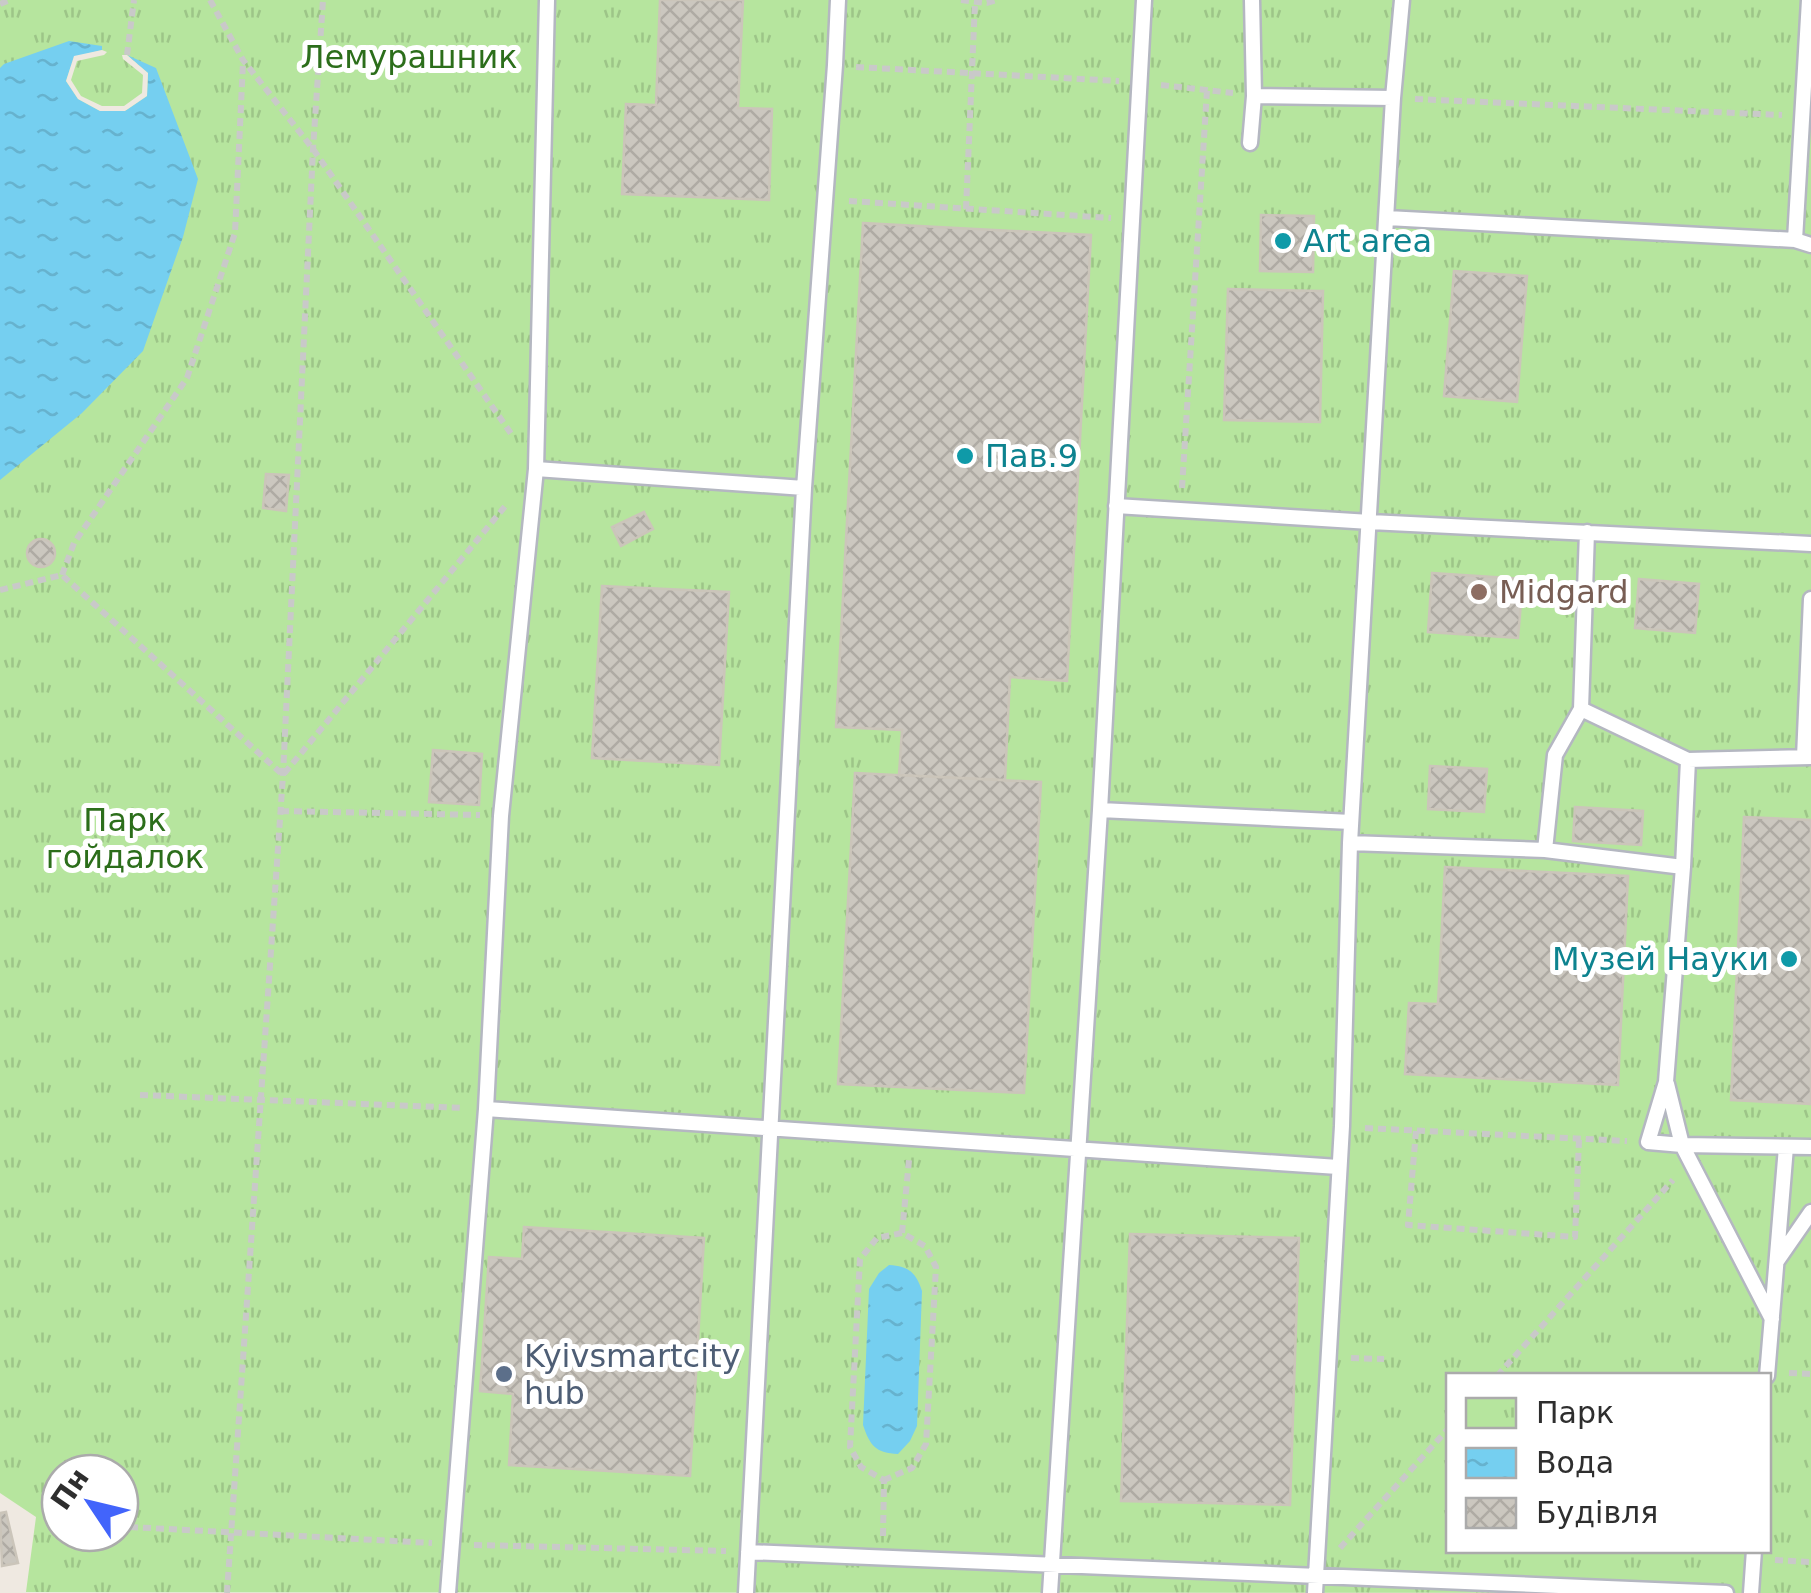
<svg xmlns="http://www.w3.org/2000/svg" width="1811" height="1593" font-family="'DejaVu Sans',sans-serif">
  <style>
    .park { fill: url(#park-tufts); fill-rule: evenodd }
    .water { fill: url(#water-ripples) }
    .pier { fill: #efe9e1 }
    .building { fill: url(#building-cross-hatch); stroke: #cbc5ba; stroke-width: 2.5 }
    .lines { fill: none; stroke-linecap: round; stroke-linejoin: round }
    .service-casing { stroke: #b4b7c1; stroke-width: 19 }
    .path { stroke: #c9c9c9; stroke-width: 6; stroke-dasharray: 8 5; stroke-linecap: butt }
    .service { stroke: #fff; stroke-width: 14 }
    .culture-dot { fill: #0f9aa8; stroke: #fff; stroke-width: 4 }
    .education-dot { fill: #8d6e63; stroke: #fff; stroke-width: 4 }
    .service-dot { fill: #5c6f8a; stroke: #fff; stroke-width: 4 }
    .labels { text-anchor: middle; stroke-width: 10; stroke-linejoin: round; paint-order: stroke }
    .park-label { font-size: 32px; fill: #2c6e1b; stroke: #fff }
    .culture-label { font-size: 32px; fill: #0d838f; stroke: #fff; text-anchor: start }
    .education-label { font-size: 32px; fill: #785e54; stroke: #fff; text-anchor: start }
    .service-label { font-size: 32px; fill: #4e5e75; stroke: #fff; text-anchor: start }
  </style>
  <defs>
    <pattern id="park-tufts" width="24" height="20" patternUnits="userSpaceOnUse" patternTransform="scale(2.5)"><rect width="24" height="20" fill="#b6e59e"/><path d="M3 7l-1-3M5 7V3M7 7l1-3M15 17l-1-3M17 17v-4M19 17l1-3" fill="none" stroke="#9dc588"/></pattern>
    <pattern id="water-ripples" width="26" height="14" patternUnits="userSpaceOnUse" patternTransform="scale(2.5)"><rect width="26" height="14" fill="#75cff0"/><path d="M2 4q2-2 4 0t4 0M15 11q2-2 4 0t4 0" fill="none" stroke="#66b2ce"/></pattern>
    <pattern id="building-cross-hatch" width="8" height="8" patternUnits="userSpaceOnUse" patternTransform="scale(2.5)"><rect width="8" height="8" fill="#cbc7bf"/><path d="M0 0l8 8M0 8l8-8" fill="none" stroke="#afaba4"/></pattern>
  </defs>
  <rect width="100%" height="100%" fill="#efe9e1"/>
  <!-- park -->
  <path class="park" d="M 0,0 L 1811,0 L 1811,1593 L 26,1592 L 36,1517 L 0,1493 ZM 1448,1376 L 1768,1376 L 1768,1550 L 1448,1550 ZM 60,1473 L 120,1473 L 120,1533 L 60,1533 Z"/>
  <!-- water -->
  <path class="water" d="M 69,41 L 102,46 L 102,50 L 74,57 L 66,81 L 78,99 L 100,111 L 125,111 L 147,96 L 148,73 L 127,55 L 156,68 L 198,179 L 183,237 L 143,351 L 82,413 L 0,480 L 0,68 L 4,64 Z
    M 889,1265 C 908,1266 916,1272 922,1291 L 917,1426 L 910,1441 L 898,1454 C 876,1453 870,1446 863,1425 L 869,1289 L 879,1273 Z"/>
  <!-- pier -->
  <path class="pier" d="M 102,50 L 107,52 L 104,55 L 77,61 L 71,80 L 81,96 L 102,106 L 124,106 L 142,93 L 143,75 L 123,59 L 122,55 L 127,55 L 148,73 L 147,96 L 125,111 L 100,111 L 78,99 L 66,81 L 74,56 Z"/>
  <!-- building -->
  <path class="building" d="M 660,0 L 743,0 L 738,108 L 772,109 L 769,200 L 622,194 L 626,104 L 656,105 Z
    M 1261,215 L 1314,216 L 1313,272 L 1260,271 Z
    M 863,223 L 1091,235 L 1067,681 L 1010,677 L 1005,780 L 899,775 L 902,730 L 836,727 Z
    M 1454,271 L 1527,276 L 1517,402 L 1444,396 Z
    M 1228,289 L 1323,291 L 1320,422 L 1224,420 Z
    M 266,474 L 289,475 L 286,511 L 263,508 Z
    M 644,512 L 653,529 L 621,546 L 612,527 Z
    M27 553a14 14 0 1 1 28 0a14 14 0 1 1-28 0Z
    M 1432,573 L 1523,579 L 1518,638 L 1428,632 Z
    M 1639,579 L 1699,584 L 1695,633 L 1635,628 Z
    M 602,586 L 729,592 L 719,765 L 592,758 Z
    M 433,750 L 482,754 L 479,805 L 429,802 Z
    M 1430,766 L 1487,769 L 1484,812 L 1428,809 Z
    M 855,773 L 1041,782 L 1024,1093 L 838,1084 Z
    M 1575,807 L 1643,811 L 1641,845 L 1573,841 Z
    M 1744,817 L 1811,820 L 1811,1104 L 1731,1100 Z
    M 1445,867 L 1628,876 L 1618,1085 L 1405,1074 L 1409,1003 L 1438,1004 Z
    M 524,1227 L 704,1238 L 690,1476 L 509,1465 L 513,1394 L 480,1391 L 489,1257 L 522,1259 Z
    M 1130,1234 L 1299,1238 L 1290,1505 L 1121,1501 Z
    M 6,1512 L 18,1563 L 2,1566 L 0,1513 Z"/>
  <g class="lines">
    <!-- service casing -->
    <g class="service-casing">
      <path id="service" d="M 1254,96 L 1393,98
        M 1250,143 L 1254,96 L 1252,0
        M 1387,218 L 1795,240 L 1811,245
        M 1795,240 L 1809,0
        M 536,469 L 804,488
        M 1116,506 L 1370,522 L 1811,544
        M 1581,709 L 1587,532
        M 1804,757 L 1811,599
        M 1688,760 L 1683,867 L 1666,1082 L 1648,1142 L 1682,1145 L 1811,1147
        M 1100,810 L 1351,822
        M 1350,843 L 1545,850
        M 1683,867 L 1545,850 L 1555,755 L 1581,709 L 1688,760 L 1811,757
        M 1667,1084 L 1682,1145 L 1772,1319
        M 486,1109 L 1338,1167
        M 1777,1261 L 1811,1212
        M 1767,1376 L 1786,1147
        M 748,1552 L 1726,1593
        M 448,1593 L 486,1109 L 501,816 L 536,469 L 547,0
        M 746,1593 L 804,488 L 835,65 L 838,0
        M 1050,1593 L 1100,810 L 1144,0
        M 1315,1593 L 1342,1126 L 1350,843 L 1393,98 L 1402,0
        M 1751,1593 L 1754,1550"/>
    </g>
    <!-- path -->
    <path class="path" d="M 210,0 L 243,60 L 313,149 L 512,435
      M 961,0 L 987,3 L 997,0
      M 0,4 L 10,0
      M 127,55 L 134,0
      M 856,67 L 1119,81
      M 1161,85 L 1233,93
      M 1415,99 L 1782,115
      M 849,201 L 1111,218
      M 966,209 L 975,2
      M 1182,488 L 1207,90
      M 62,575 L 74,543 L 187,378 L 235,233 L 243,62
      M 0,590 L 62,575 L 283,775 L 507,504
      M 281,811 L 480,815
      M 140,1095 L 463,1108
      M 1365,1128 L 1627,1141
      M 1416,1131 L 1408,1225 L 1575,1237 L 1579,1140
      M 902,1233 L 909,1160
      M 1351,1358 L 1384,1359
      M 1789,1373 L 1811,1374
      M 1497,1376 L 1673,1180
      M 130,1527 L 432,1543
      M 883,1536 L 884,1480 L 861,1467 L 850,1447 L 860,1259 L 877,1238 L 902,1233 L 925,1246 L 936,1267 L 926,1444 L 912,1468 L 884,1480
      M 474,1545 L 726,1551
      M 1340,1548 L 1448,1429
      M 1775,1560 L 1811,1562
      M 227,1593 L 283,775 L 313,149 L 323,0"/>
    <!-- service -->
    <use href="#service" class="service"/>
  </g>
  <!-- markers -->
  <g class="culture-dot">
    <circle cx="1283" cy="241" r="10"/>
    <circle cx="965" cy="456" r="10"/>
    <circle cx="1789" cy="959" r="10"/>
  </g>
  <circle class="education-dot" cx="1479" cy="592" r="10"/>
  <circle class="service-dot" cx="504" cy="1374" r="10"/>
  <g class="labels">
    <!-- park labels -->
    <g class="park-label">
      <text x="409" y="68">Лемурашник</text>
      <text x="125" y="831">Парк<tspan x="125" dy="37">гойдалок</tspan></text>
    </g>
    <!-- culture labels -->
    <g class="culture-label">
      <text x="1303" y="252">Art area</text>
      <text x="985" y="467">Пав.9</text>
      <text x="1769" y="970" text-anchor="end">Музей Науки</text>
    </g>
    <!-- education labels -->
    <g class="education-label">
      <text x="1499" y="603">Midgard</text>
    </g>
    <!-- service labels -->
    <g class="service-label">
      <text x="524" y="1367">Kyivsmartcity<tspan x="524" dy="37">hub</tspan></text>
    </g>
  </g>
  <!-- legend -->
  <rect x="1446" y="1373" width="325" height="180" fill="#ffffff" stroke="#ababab" stroke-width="2.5"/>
  <rect x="1466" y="1398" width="50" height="30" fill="url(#park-tufts)" stroke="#ababab" stroke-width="2.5"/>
  <text x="1536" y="1423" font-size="30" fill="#2e2e2e">Парк</text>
  <rect x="1466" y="1448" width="50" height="30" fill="url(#water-ripples)" stroke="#ababab" stroke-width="2.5"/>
  <text x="1536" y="1473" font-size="30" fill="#2e2e2e">Вода</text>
  <rect x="1466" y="1498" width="50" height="30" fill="url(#building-cross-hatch)" stroke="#ababab" stroke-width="2.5"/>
  <text x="1536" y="1523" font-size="30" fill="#2e2e2e">Будівля</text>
  <!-- north arrow -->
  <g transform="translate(90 1503) rotate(305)"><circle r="48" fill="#ffffff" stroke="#ababab" stroke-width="2.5"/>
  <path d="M0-8L18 38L0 25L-18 38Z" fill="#4264fb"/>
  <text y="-15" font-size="28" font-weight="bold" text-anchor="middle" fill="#2e2e2e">Пн</text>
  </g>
</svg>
